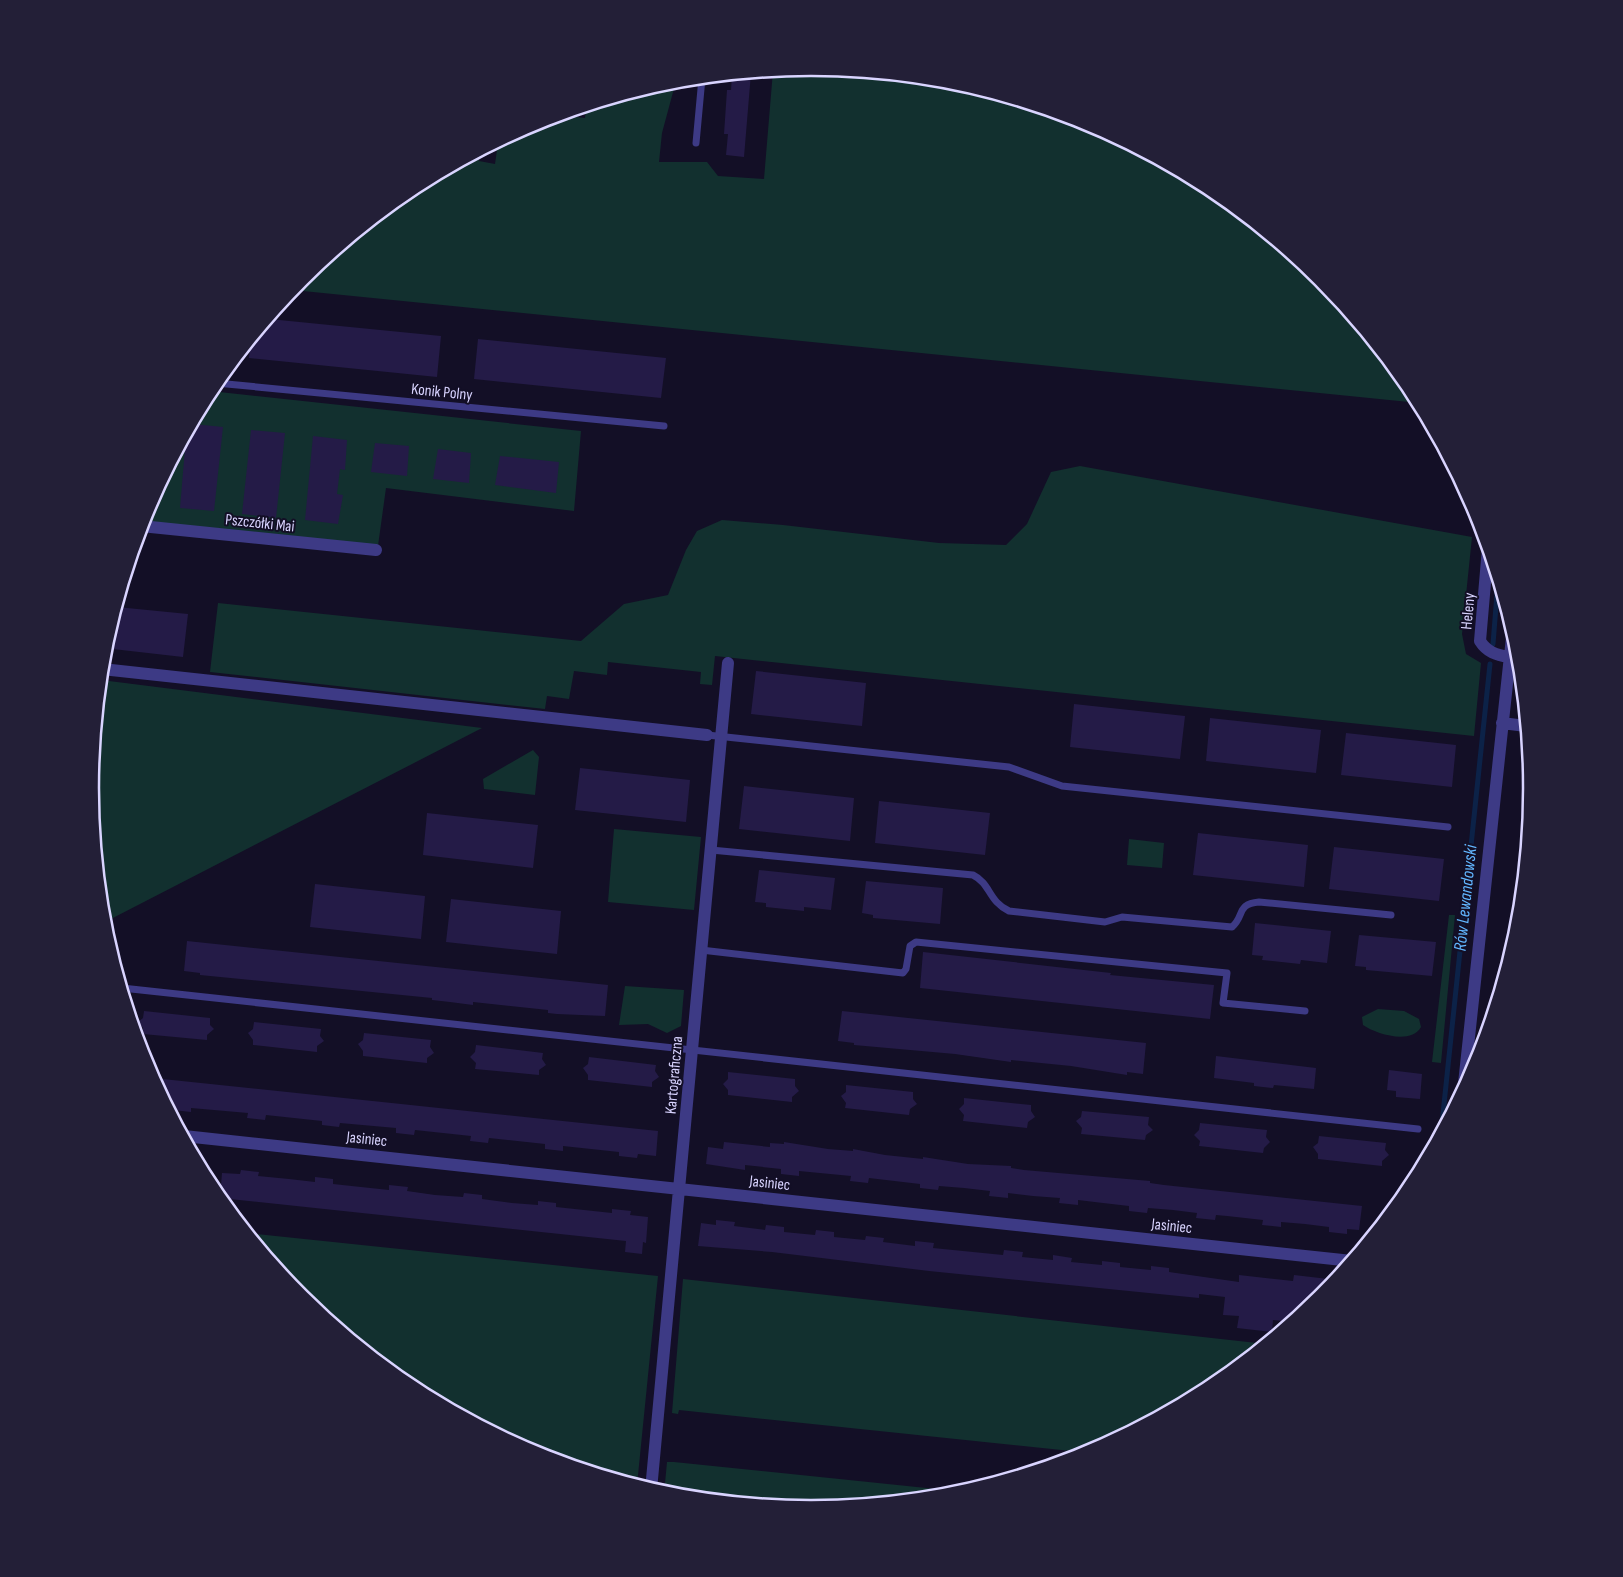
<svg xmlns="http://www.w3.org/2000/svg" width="1623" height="1577" font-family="'Sofia Sans Condensed',sans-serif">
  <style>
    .green { fill: #12302f }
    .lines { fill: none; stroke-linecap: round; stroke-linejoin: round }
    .stream { stroke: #0c2248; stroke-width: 5 }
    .building { fill: #241b47 }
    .lane { stroke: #3d3a85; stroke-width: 7 }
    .street { stroke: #3d3a85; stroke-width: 12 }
    .labels { text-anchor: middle; stroke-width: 4; stroke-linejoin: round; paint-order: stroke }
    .street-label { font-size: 16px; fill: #d9d4ff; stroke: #130f26 }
    .water-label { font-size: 18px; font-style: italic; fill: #62b6ff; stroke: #130f26 }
    .rim { fill: none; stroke: #d9d4ff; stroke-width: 2.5 }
  </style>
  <rect width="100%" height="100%" fill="#130f26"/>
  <!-- green -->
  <path class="green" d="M 812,68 L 952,81 L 966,85 L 1088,122 L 1212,189 L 1322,279 L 1411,388 L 1419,403 L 293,290 L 302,278 L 411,189 L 480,152 L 479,161 L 495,164 L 498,143 L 536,122 L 559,115 L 585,118 L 586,107 L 671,81 L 676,81 L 662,133 L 659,162 L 707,162 L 718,176 L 764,179 L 773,71 Z
    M 210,391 L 581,431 L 574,511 L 386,488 L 377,553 L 140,530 L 146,512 Z
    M 1080,466 L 1472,537 L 1462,634 L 1466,654 L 1481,663 L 1474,736 L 715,656 L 712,685 L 700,684 L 701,672 L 608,662 L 607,675 L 574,671 L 569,699 L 547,696 L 545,709 L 210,672 L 218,603 L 581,641 L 624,604 L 668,595 L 686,550 L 697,531 L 722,520 L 783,525 L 939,543 L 1006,545 L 1027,524 L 1051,472 Z
    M 101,680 L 482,728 L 107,921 L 103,920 L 91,788 Z
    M 533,750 L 539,757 L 535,795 L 484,789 L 483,779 Z
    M 614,829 L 701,837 L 694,910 L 608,902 Z
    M 1129,839 L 1164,843 L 1162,868 L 1127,865 Z
    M 1449,915 L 1455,915 L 1441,1063 L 1432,1062 Z
    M 625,986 L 684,990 L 681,1026 L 667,1033 L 648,1024 L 619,1025 Z
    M 1378,1009 L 1404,1011 L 1419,1019 L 1421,1027 C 1411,1045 1376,1034 1363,1025 L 1362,1017 Z
    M 248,1233 L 658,1276 L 637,1485 L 535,1455 L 411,1388 L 301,1298 Z
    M 683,1279 L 1266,1344 L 1212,1388 L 1090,1453 L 679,1410 L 678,1414 L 672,1413 Z
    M 667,1462 L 674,1462 L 965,1492 L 952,1496 L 811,1509 L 671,1496 L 664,1494 Z"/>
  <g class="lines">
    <!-- stream -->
    <path class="stream" d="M 1493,644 L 1498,581
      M 1441,1133 L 1490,664"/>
  </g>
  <!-- building -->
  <path class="building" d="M 751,73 L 744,157 L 726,155 L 728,134 L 724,134 L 727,90 L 731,90 L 732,75 Z
    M 269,319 L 441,336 L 437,377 L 249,358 L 251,340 Z
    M 478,339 L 666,358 L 661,398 L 474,379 Z
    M 193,424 L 223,427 L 214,511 L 180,508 L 186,437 Z
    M 251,430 L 285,433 L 276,518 L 242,514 Z
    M 313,436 L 347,440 L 345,470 L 340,469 L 337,494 L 343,495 L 338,524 L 305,520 Z
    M 375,443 L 409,446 L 407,476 L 371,472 Z
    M 438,449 L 471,453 L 469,483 L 433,479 Z
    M 500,456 L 559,462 L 556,493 L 495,485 Z
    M 117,607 L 188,614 L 183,657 L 104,648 Z
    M 756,671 L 866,683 L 862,726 L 751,714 Z
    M 1074,704 L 1185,716 L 1180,759 L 1070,747 Z
    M 1210,718 L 1321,730 L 1316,773 L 1206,761 Z
    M 1346,733 L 1456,745 L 1452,787 L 1341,775 Z
    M 580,768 L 690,780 L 686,822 L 575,810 Z
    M 744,786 L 854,798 L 850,841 L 739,829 Z
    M 879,801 L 990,813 L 985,855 L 875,843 Z
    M 427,813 L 538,825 L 533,868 L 423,855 Z
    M 1198,833 L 1308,845 L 1304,887 L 1193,875 Z
    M 1334,847 L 1444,859 L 1439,901 L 1329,889 Z
    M 759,870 L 835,878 L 831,910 L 804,907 L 804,911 L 766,907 L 766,903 L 755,902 Z
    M 866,881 L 943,888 L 940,924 L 873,918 L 873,915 L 862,913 Z
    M 315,884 L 425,896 L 421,939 L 310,927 Z
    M 451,899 L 561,911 L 557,954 L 446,942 Z
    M 1255,923 L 1331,931 L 1327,963 L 1301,960 L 1300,964 L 1262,960 L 1263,956 L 1252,955 Z
    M 1359,935 L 1436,942 L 1432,976 L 1366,970 L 1366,967 L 1355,966 Z
    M 187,941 L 608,985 L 605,1016 L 557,1014 L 548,1013 L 548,1010 L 473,1002 L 473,1005 L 450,1002 L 432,1000 L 432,998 L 200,975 L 200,973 L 184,971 Z
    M 923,952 L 1111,973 L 1110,975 L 1214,985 L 1210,1019 L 920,988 Z
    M 144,1011 L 210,1018 L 210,1025 L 214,1029 L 207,1035 L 207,1040 L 143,1034 L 143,1028 L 138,1022 L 143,1018 Z
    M 842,1011 L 1146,1043 L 1143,1074 L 1127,1072 L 1127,1075 L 1071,1066 L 1011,1060 L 1011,1062 L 955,1054 L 854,1045 L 854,1043 L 838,1041 Z
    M 254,1022 L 321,1029 L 320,1036 L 324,1041 L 317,1046 L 317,1052 L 253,1045 L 253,1040 L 248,1033 L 253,1029 Z
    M 364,1033 L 431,1040 L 430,1047 L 434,1053 L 427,1058 L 427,1063 L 363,1056 L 363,1051 L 358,1044 L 363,1040 Z
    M 476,1045 L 543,1053 L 542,1059 L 546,1065 L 539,1070 L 539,1075 L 475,1069 L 476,1063 L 470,1057 L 475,1052 Z
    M 1216,1056 L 1316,1068 L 1314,1089 L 1274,1085 L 1273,1088 L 1263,1087 L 1254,1086 L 1254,1083 L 1214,1078 Z
    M 589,1057 L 656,1065 L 655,1071 L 659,1077 L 652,1082 L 652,1087 L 588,1080 L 588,1075 L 583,1068 L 588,1064 Z
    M 1389,1070 L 1422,1074 L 1420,1099 L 1396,1097 L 1396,1091 L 1387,1090 Z
    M 728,1072 L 795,1079 L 795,1086 L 799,1091 L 792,1097 L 792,1102 L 728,1095 L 728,1090 L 723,1084 L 728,1079 Z
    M 153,1078 L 658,1131 L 656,1156 L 638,1154 L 637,1158 L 619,1156 L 619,1152 L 563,1146 L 563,1151 L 545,1149 L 545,1144 L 489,1138 L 488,1143 L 470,1141 L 471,1136 L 415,1130 L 414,1135 L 396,1133 L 396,1128 L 340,1123 L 339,1127 L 322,1125 L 322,1121 L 266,1115 L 265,1120 L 247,1118 L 248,1113 L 191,1108 L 191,1112 L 173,1110 L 173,1106 L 167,1105 Z
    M 846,1085 L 913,1092 L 913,1099 L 917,1104 L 910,1109 L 909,1115 L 845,1108 L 846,1103 L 841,1096 L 846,1092 Z
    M 964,1098 L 1031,1105 L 1031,1111 L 1035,1117 L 1028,1122 L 1027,1128 L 963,1121 L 964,1115 L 959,1109 L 964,1104 Z
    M 1082,1111 L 1149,1117 L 1148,1125 L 1153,1130 L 1146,1135 L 1145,1140 L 1081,1134 L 1082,1128 L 1076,1121 L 1081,1117 Z
    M 1200,1123 L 1267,1130 L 1266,1137 L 1270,1142 L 1264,1148 L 1263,1153 L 1199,1146 L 1200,1141 L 1194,1135 L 1199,1130 Z
    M 1319,1136 L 1386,1143 L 1385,1150 L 1389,1155 L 1382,1161 L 1382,1166 L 1318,1159 L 1318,1154 L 1313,1147 L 1318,1143 Z
    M 724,1142 L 770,1147 L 770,1143 L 784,1144 L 784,1142 L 828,1149 L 853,1151 L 853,1149 L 885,1155 L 923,1159 L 923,1157 L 968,1164 L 1011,1166 L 1011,1168 L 1024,1170 L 1150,1181 L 1150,1183 L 1164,1185 L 1362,1206 L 1359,1230 L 1347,1229 L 1347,1234 L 1329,1232 L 1329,1227 L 1305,1224 L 1281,1222 L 1281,1227 L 1262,1225 L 1263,1220 L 1227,1216 L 1216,1215 L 1215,1220 L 1196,1218 L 1197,1213 L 1173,1210 L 1148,1208 L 1147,1213 L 1129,1211 L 1129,1206 L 1103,1203 L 1078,1200 L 1078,1205 L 1059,1203 L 1060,1198 L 1033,1196 L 1008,1193 L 1008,1198 L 989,1196 L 990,1191 L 964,1188 L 939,1186 L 938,1190 L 920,1188 L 920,1184 L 869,1178 L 868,1183 L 850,1181 L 851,1176 L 799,1171 L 799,1176 L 781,1174 L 781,1169 L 745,1165 L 745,1170 L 706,1164 L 708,1147 L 723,1149 Z
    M 241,1170 L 259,1172 L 258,1176 L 289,1179 L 315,1182 L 315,1177 L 333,1179 L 333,1184 L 389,1190 L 389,1185 L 408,1187 L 407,1191 L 435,1195 L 463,1197 L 464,1193 L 482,1195 L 482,1199 L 512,1203 L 538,1205 L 538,1201 L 556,1203 L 556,1207 L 612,1213 L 612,1209 L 631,1211 L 630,1215 L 648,1217 L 646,1243 L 643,1242 L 642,1254 L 625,1252 L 626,1241 L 220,1198 L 222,1173 L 240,1174 Z
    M 716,1220 L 735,1222 L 734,1226 L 765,1230 L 766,1225 L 784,1227 L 784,1232 L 815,1235 L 816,1230 L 834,1232 L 834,1237 L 865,1240 L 866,1236 L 884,1238 L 883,1242 L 915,1246 L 915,1241 L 934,1243 L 933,1248 L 1003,1255 L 1004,1250 L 1023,1252 L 1022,1257 L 1053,1260 L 1053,1255 L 1072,1258 L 1071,1262 L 1102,1265 L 1102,1261 L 1120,1263 L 1120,1267 L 1151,1270 L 1151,1266 L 1169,1268 L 1169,1272 L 1239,1282 L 1239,1275 L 1293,1281 L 1294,1275 L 1337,1280 L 1321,1299 L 1292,1322 L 1273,1320 L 1272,1332 L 1237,1328 L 1239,1316 L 1223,1315 L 1225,1297 L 1199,1294 L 1199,1298 L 929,1271 L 772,1252 L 698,1246 L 701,1223 L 716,1225 Z"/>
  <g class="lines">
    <!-- lane -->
    <path class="lane" d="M 696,143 L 702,78
      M 216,383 L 664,426
      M 707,735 L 1009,767 L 1062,786 L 1448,827
      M 711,850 L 973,875 C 991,884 988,901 1009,911 L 1105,922 L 1122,917 L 1232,927 C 1245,916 1236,904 1259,902 L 1391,915
      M 701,950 L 903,973 L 906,969 L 910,946 L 916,942 L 1227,973 L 1223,1003 L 1305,1011
      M 122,988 L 1418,1129"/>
    <!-- street -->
    <path class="street" d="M 141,526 L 376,550
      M 1488,548 L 1480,641 C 1487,652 1496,655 1509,657
      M 102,669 L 707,735
      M 1502,723 L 1526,726
      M 1463,1093 L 1513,628
      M 184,1136 L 1352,1261
      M 651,1490 L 728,663"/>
  </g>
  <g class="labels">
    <!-- street labels -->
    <g class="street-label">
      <text transform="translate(442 391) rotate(6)" y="6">Konik Polny</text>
      <text transform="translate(260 522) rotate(6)" y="6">Pszczółki Mai</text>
      <text transform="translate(1467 611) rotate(-85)" y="6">Heleny</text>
      <text transform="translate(673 1075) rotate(-85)" y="6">Kartograficzna</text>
      <text transform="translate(367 1138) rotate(6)" y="6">Jasiniec</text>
      <text transform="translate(770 1182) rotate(6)" y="6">Jasiniec</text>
      <text transform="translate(1172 1225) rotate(6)" y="6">Jasiniec</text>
    </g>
    <!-- water labels -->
    <g class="water-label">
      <text transform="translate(1465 898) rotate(-84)" y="6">Rów Lewandowski</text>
    </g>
  </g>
  <!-- crop -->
  <path d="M0 0H1623V1577H0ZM99 788a712 712 0 1 1 1424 0a712 712 0 1 1-1424 0Z" fill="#231f37" fill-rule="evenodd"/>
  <path class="rim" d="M99 788a712 712 0 1 1 1424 0a712 712 0 1 1-1424 0Z"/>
</svg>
